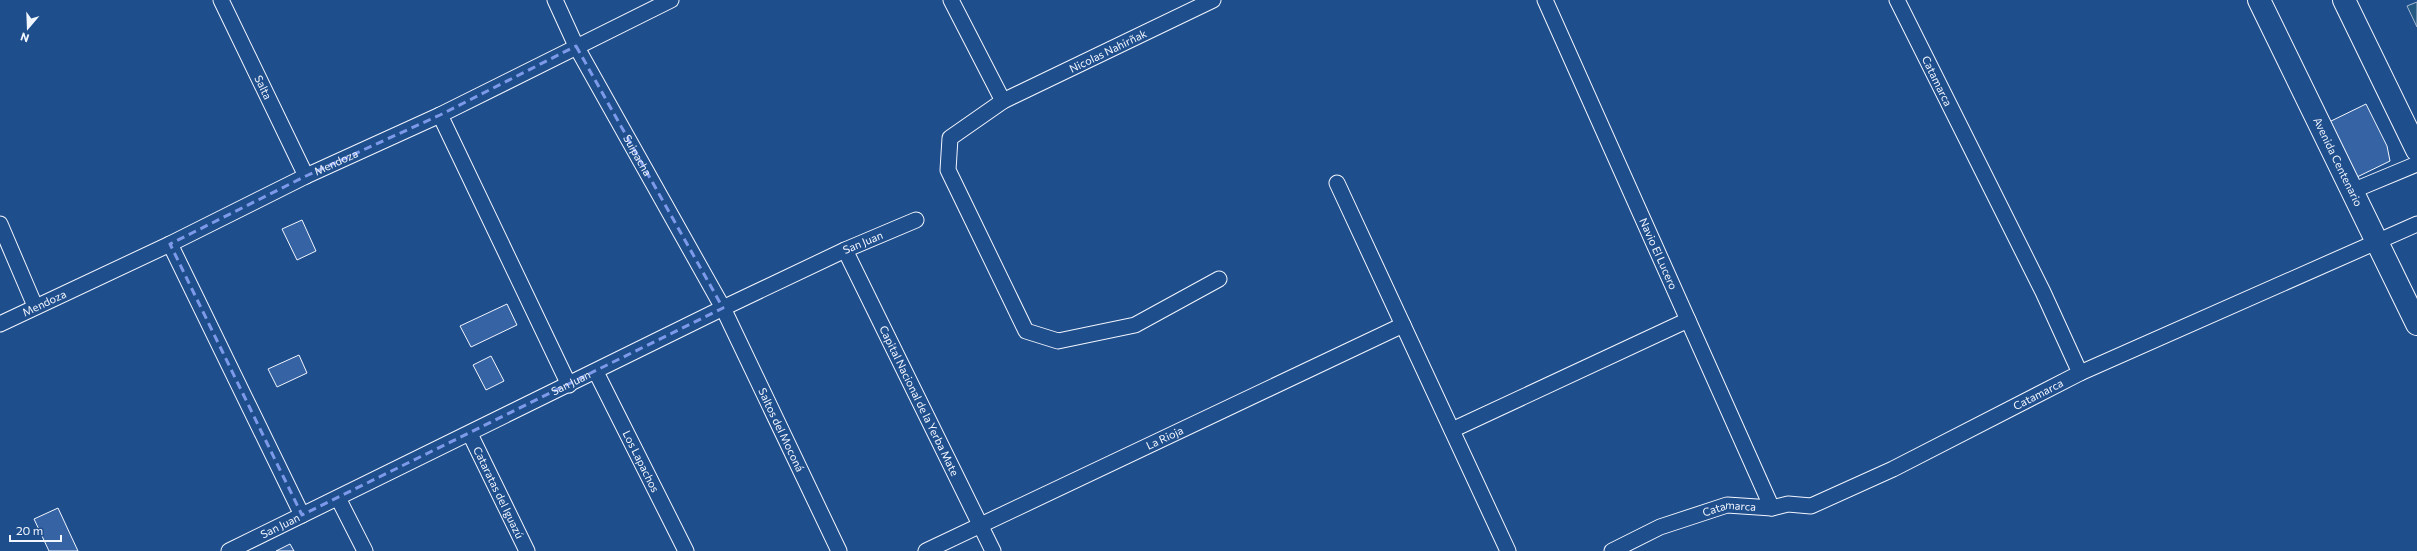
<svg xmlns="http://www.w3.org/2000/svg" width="2417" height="551" font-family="Commissioner,sans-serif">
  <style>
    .green { fill: #245a82; stroke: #a8bbd7 }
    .building { fill: #3563a3; stroke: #f2f6ff }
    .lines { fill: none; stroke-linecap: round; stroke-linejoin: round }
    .minor-casing { stroke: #f2f6ff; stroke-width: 17 }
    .secondary-casing { stroke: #f2f6ff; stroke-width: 24 }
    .minor { stroke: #1f4e8c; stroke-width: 15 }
    .secondary { stroke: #1f4e8c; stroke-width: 22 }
    .marked { fill: none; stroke: #7d9aea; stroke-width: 3; stroke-dasharray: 8 5; stroke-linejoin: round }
    .labels { text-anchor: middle; stroke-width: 3; stroke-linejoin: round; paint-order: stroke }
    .street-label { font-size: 11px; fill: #f2f6ff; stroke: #1f4e8c }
  </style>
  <rect width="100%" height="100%" fill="#1f4e8c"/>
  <!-- green -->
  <path class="green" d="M 2417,2 L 2417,27 L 2407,6 Z"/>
  <!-- building -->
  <path class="building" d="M 2366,104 L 2387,146 L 2390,161 L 2355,178 L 2327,123 Z
    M 302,220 L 316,251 L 297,260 L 282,229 Z
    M 507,304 L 517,325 L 471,347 L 460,326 Z
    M 299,355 L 307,373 L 277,387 L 268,369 Z
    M 491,356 L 504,381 L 486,390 L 473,365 Z
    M 58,508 L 78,551 L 49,551 L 34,519 Z
    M 290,544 L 294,551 L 276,551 Z"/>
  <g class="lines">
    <!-- minor casing -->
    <g class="minor-casing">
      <g id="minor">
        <path id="s1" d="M 221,0 L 306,176"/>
        <path id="s2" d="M 555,0 L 576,46 L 723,308 L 839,551"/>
        <path d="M 951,0 L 1003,101"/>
        <path d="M 1213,0 L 1003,101 L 950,138 L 948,170 L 1026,331 L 1058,341 L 1135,325 L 1219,279"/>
        <path id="s3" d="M 1545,0 L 1772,508"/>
        <path d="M 440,115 L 569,385"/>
        <path d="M 1337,183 L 1508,551"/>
        <path d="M 2352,191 L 2417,164"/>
        <path d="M 0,224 L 35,306"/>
        <path d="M 170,244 L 302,515"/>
        <path id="s4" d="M 845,250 L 993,551"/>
        <path id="s5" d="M 0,324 L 170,244 L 306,176 L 440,115 L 671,0"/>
        <path id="s6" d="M 596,372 L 686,551"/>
        <path d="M 2080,373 L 2417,224"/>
        <path d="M 1452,430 L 1688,320"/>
        <path id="s7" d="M 470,434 L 527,551"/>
        <path d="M 338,498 L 365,551"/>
        <path id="s8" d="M 229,551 L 723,308 L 845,250 L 916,220"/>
        <path id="s9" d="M 926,551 L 1403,325"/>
        <path id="s10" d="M 1612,551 L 1660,527 L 1727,505 L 1772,508 L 1788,504 L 1811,506 L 1893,469 L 2080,373 L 2043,292 L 1897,0"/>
      </g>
    </g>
    <!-- secondary casing -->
    <g class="secondary-casing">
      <g id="secondary">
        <path id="s11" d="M 2259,0 L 2417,324"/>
        <path d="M 2344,0 L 2417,150"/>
      </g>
    </g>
    <!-- minor -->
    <use href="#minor" class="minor"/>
    <!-- secondary -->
    <use href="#secondary" class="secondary"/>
  </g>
  <!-- marked area -->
  <path class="marked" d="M 576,46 L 723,308 L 302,515 L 170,244 L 306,176 L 440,115 Z"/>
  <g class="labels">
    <!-- street labels -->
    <g class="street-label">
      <text transform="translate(1108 51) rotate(-26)" y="4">Nicolas Nahirñak</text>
      <text transform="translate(1937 81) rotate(64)" y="4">Catamarca</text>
      <text dy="4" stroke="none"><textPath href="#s1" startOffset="97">Salta</textPath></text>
      <text dy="4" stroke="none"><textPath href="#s2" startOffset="176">Suipacha</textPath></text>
      <text dy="4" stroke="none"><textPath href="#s5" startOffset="373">Mendoza</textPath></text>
      <text dy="4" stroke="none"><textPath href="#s11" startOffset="180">Avenida Centenario</textPath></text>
      <text dy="4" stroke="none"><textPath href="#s8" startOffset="705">San Juan</textPath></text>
      <text dy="4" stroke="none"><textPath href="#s3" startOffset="278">Navio El Lucero</textPath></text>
      <text dy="4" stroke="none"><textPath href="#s5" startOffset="49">Mendoza</textPath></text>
      <text dy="4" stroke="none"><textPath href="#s8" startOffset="381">San Juan</textPath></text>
      <text dy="4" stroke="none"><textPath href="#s10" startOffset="462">Catamarca</textPath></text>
      <text dy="4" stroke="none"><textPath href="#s4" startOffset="168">Capital Nacional de la Yerba Mate</textPath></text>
      <text dy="4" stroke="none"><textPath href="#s2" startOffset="486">Saltos del Moconá</textPath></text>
      <text dy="4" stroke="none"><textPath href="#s9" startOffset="264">La Rioja</textPath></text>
      <text dy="4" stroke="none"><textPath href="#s6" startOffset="100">Los Lapachos</textPath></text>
      <text dy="4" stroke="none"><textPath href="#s7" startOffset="65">Cataratas del Iguazú</textPath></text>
      <text dy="4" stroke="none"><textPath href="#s10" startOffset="126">Catamarca</textPath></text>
      <text dy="4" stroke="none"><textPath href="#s8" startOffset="57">San Juan</textPath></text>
    </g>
  </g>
  <!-- north arrow -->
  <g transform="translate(28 28) rotate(199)" stroke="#1f4e8c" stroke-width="3" paint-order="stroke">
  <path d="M0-3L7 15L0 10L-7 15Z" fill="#f2f6ff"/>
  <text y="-6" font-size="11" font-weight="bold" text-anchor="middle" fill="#f2f6ff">N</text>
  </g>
  <!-- scale -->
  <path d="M10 535v6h51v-6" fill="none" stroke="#f2f6ff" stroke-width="2"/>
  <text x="16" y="535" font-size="12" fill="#f2f6ff" stroke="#1f4e8c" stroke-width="3" paint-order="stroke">20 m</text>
</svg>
